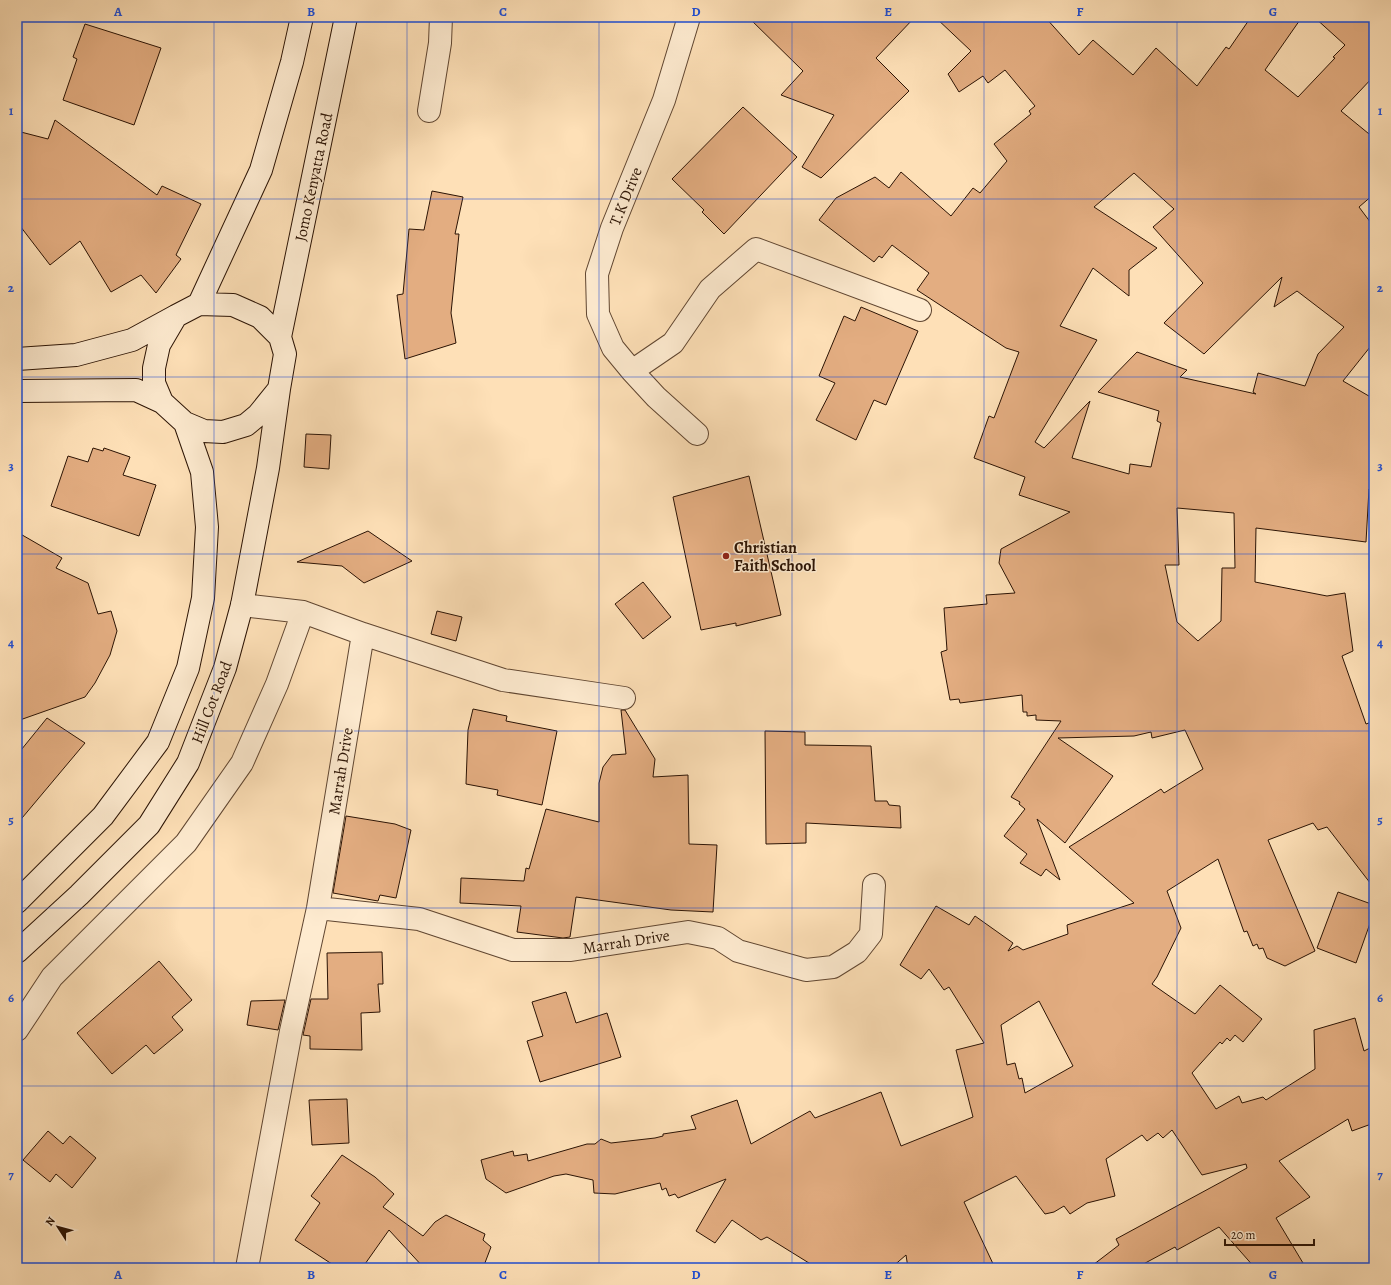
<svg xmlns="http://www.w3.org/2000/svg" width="1391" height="1285" font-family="Alegreya,serif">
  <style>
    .building { fill: #e3ad81; stroke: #2b1304; fill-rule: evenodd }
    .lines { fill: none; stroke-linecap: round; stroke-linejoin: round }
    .minor-casing { stroke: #604631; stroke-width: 24 }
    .secondary-casing { stroke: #2b1304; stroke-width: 24 }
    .minor { stroke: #feebd0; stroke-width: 22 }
    .secondary { stroke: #feebd0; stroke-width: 22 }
    .grid { fill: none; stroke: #1d4ed8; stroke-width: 1; stroke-opacity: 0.55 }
    .poi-dot { fill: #8f2418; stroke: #feebd0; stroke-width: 1.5 }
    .labels { text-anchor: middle; stroke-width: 3; stroke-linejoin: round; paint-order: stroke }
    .street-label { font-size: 16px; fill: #2b1304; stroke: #feebd0 }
    .poi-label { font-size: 16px; font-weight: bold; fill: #2b1304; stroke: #feebd0; text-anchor: start }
    .neatline { fill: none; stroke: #1d4ed8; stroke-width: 1.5 }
    .grid-label { font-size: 13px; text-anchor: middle; font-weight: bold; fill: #1d4ed8 }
  </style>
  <rect width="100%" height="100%" fill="#fee0b7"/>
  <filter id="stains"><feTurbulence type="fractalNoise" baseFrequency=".005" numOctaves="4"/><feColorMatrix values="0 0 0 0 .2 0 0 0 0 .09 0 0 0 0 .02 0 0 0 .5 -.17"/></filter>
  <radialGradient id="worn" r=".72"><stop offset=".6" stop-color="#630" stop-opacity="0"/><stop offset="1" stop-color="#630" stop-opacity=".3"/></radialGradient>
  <!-- building -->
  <path class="building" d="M 748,17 L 915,17 L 876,58 L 909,91 L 821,178 L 802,167 L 834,115 L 781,95 L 803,71 Z
    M 935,17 L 1045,17 L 1079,55 L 1093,40 L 1133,75 L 1156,48 L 1197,86 L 1226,47 L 1229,49 L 1251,17 L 1302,17 L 1265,70 L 1298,97 L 1335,58 L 1333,57 L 1345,45 L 1314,17 L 1374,17 L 1374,76 L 1341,111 L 1374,138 L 1374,194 L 1359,207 L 1374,227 L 1374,342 L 1343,381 L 1374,399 L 1374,490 L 1369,489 L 1366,542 L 1256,528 L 1255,582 L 1327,596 L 1345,593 L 1353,651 L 1342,656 L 1366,724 L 1374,721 L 1374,888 L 1327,827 L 1318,830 L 1313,823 L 1268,840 L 1315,951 L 1285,966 L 1267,958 L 1263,948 L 1259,949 L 1257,944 L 1253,946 L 1247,931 L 1244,932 L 1218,859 L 1167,891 L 1181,928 L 1157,977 L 1152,984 L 1195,1014 L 1220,985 L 1262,1019 L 1243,1042 L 1235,1035 L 1230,1041 L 1227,1038 L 1222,1044 L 1220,1042 L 1192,1073 L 1216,1109 L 1239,1096 L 1242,1103 L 1263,1097 L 1266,1100 L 1315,1069 L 1314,1030 L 1355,1018 L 1364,1051 L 1374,1046 L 1374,1123 L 1352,1131 L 1348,1119 L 1279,1161 L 1310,1197 L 1276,1218 L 1306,1268 L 1255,1268 L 1219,1227 L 1177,1250 L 1175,1247 L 1136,1268 L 1089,1268 L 1119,1245 L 1116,1239 L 1247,1168 L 1246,1164 L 1202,1175 L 1172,1130 L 1163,1138 L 1158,1133 L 1147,1141 L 1142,1135 L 1106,1159 L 1115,1196 L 1087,1203 L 1070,1214 L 1064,1206 L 1054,1212 L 1045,1214 L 1016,1176 L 964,1202 L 995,1268 L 908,1268 L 906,1255 L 891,1268 L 817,1268 L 767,1237 L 761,1240 L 732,1220 L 715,1243 L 696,1231 L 726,1179 L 678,1198 L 675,1194 L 669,1196 L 666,1188 L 662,1190 L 660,1183 L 615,1194 L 594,1193 L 593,1180 L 566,1174 L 554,1176 L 506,1193 L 486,1179 L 481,1160 L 513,1151 L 514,1156 L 527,1154 L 528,1161 L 587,1144 L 595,1144 L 601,1139 L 611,1143 L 655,1138 L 663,1136 L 663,1134 L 696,1129 L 691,1116 L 737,1100 L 751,1144 L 810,1111 L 815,1118 L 881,1092 L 901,1146 L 973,1117 L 956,1050 L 984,1043 L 949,987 L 944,990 L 929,969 L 921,979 L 900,965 L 936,906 L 969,925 L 975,916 L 1013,943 L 1008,951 L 1017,946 L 1023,950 L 1068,934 L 1067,925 L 1134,903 L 1069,847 L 1161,789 L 1164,793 L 1203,769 L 1185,730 L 1152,738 L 1151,732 L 1134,736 L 1058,738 L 1113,776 L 1065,843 L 1037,819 L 1060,880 L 1046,869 L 1041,876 L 1020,863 L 1027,854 L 1004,836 L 1025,809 L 1019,804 L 1020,802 L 1011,797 L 1061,721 L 1036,720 L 1036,715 L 1027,716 L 1027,712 L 1023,712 L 1022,695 L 960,703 L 959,699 L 950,700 L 941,652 L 947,650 L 944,608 L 987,604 L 986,595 L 1015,593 L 999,563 L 1001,549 L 1070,512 L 1019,495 L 1025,477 L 974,458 L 989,416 L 994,418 L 1019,352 L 1006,348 L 917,290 L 929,273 L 892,245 L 882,258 L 879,256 L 874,262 L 819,220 L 836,198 L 875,177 L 889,188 L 901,172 L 951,216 L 973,188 L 980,193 L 1007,161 L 994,144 L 1031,114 L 1029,111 L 1035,106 L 1005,70 L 988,83 L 983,76 L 959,92 L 948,74 L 971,51 ZM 1134,173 L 1174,209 L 1153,227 L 1203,283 L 1164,323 L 1204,354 L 1282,277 L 1274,307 L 1297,291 L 1344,327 L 1318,354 L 1305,386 L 1258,373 L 1253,392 L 1256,394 L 1180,377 L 1187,370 L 1137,352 L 1098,392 L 1159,411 L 1157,421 L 1161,423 L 1151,467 L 1130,464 L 1129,474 L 1072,458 L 1090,401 L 1044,448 L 1035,442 L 1097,340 L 1060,326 L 1093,268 L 1129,296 L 1129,270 L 1157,248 L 1094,207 ZM 1177,508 L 1234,513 L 1235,568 L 1222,568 L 1221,621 L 1198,641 L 1177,622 L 1165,565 L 1179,565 ZM 1039,1001 L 1073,1066 L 1025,1093 L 1022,1078 L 1019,1079 L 1015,1063 L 1007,1065 L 1001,1025 Z
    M 85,24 L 161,48 L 134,125 L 63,100 L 77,59 L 73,57 Z
    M 743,107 L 797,157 L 724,234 L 702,212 L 704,210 L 672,179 Z
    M 55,120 L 157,195 L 162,186 L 201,204 L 176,255 L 181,259 L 156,293 L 141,275 L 111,292 L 80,241 L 50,265 L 17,222 L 17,131 L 48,139 Z
    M 432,191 L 463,197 L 455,234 L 459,234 L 451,313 L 456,343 L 405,359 L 397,295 L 403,294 L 409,229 L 424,230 Z
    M 861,307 L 918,331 L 886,405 L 874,400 L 856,440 L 816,420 L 835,383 L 819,376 L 844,316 L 855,321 Z
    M 306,434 L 331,435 L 329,469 L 304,467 Z
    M 93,448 L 103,451 L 104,448 L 130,457 L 123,475 L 156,485 L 139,536 L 51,506 L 68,456 L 88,462 Z
    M 749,476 L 781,615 L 736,626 L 736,623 L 701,630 L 673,497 Z
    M 368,531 L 412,561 L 364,583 L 342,566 L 297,562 Z
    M 17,532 L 62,558 L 56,568 L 88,583 L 98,614 L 111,611 L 117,631 L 110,655 L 95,683 L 85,697 L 17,721 Z
    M 643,582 L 671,617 L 643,639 L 615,604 Z
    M 437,611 L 462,617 L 456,641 L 431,634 Z
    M 473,709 L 507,716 L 506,721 L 557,731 L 542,805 L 497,795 L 498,790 L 466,784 L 468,730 Z
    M 621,710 L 625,710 L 655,759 L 653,777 L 688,775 L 689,844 L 717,845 L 713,912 L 671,910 L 576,897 L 570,937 L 563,938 L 517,932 L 521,906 L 460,903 L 461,878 L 524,881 L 526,868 L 529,869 L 546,809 L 599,822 L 599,783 L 603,767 L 612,755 L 626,754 Z
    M 47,718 L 85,743 L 17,824 L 17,755 Z
    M 765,731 L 805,732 L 805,745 L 871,746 L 875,801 L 887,801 L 889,805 L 900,806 L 901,828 L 806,823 L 806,843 L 766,844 Z
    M 346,816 L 395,824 L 411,830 L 396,898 L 380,895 L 378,901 L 333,893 Z
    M 1338,892 L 1374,905 L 1374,912 L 1356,963 L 1317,948 Z
    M 382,952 L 383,984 L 378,984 L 380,1012 L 361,1013 L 362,1050 L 310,1049 L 310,1036 L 303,1035 L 311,999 L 328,999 L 327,953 Z
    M 159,961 L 192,1000 L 172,1017 L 183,1030 L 154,1054 L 146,1045 L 112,1074 L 77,1033 Z
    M 566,992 L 576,1023 L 607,1013 L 621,1057 L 540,1082 L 527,1041 L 543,1036 L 532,1002 Z
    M 285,1000 L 278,1030 L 247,1025 L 251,1001 Z
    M 347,1099 L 349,1143 L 312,1145 L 309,1100 Z
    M 48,1131 L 63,1144 L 70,1136 L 96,1158 L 72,1188 L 56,1174 L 50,1182 L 23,1160 Z
    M 342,1155 L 375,1177 L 394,1194 L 383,1207 L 423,1236 L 435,1222 L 446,1215 L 485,1234 L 483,1240 L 491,1247 L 483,1268 L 424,1268 L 389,1230 L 365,1264 L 359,1264 L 356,1268 L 338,1268 L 295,1240 L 320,1203 L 311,1196 Z"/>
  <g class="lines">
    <!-- minor casing -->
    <g class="minor-casing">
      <path id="minor" d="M 689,17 L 664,100 L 612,228 L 597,274 L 598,314 L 613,348 L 632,371 L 656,397 L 697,434
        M 429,111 L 440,43 L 441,17
        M 632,371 L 673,343 L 710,289 L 756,249 L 920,310
        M 242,605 L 303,612 L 363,634 L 503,680 L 624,698
        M 318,908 L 419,919 L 513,950 L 571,950 L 688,932 L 718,938 L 738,951 L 806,970 L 833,967 L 857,952 L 871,934 L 874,885
        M 17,1030 L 52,977 L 186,843 L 242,763 L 277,684 L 303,612
        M 247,1268 L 291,1031 L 318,908 L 363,634"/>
    </g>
    <!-- secondary casing -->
    <g class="secondary-casing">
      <path id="secondary" d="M 199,304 L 233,305 L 260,317 L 280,337 L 285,354 L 279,389 L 258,415 L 246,425 L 223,432 L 204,431 L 185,423 L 162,402 L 154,383 L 154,368 L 159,345 L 176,316 Z
        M 199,304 L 261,170 L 292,62 L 302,17
        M 280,337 L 346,17
        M 17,359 L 76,355 L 132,340 L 176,316
        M 17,391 L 136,390 L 162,402
        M 17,902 L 103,816 L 158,742 L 188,668 L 203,598 L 207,527 L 202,472 L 185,423
        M 17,952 L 79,895 L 149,825 L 188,763 L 225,668 L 242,605 L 268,468 L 279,389"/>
    </g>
    <!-- minor -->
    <use href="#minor" class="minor"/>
    <!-- secondary -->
    <use href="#secondary" class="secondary"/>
  </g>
  <!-- grid -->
  <path class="grid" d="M 214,17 L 214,1268M 407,17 L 407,1268M 599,17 L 599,1268M 792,17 L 792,1268M 984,17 L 984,1268M 1177,17 L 1177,1268M 17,199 L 1374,199M 17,377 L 1374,377M 17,554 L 1374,554M 17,731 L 1374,731M 17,908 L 1374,908M 17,1086 L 1374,1086"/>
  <!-- markers -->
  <circle class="poi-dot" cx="726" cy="556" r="4"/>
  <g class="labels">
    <!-- street labels -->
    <g class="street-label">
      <text transform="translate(313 177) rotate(-78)" y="6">Jomo Kenyatta Road</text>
      <text transform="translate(625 196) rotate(-68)" y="6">T.K Drive</text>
      <text transform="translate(211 702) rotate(-69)" y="6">Hill Cot Road</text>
      <text transform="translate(340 771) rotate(-81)" y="6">Marrah Drive</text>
      <text transform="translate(626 941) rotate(-9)" y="6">Marrah Drive</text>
    </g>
    <!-- poi labels -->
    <g class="poi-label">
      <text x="734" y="553">Christian<tspan x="734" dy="18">Faith School</tspan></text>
    </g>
  </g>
  <!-- margin -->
  <rect width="1391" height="1285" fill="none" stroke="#fee0b7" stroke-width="44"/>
  <!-- north arrow -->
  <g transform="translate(58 1227) rotate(306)" stroke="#feebd0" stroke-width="3" paint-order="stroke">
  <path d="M0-3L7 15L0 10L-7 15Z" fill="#2b1304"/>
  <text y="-6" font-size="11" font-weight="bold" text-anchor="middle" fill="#2b1304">N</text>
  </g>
  <!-- scale -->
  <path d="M1225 1239v6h89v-6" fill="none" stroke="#2b1304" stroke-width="2"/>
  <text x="1231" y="1239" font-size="12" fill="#2b1304" stroke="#feebd0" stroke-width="3" paint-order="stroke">20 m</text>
  <rect x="22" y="22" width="1347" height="1241" class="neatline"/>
  <g class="grid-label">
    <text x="118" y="16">A</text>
    <text x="311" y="16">B</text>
    <text x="503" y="16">C</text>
    <text x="696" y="16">D</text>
    <text x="888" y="16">E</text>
    <text x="1080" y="16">F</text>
    <text x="1273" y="16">G</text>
    <text x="11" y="115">1</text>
    <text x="1380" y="115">1</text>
    <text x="11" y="292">2</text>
    <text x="1380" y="292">2</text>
    <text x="11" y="470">3</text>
    <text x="1380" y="470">3</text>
    <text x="11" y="647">4</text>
    <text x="1380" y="647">4</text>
    <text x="11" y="824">5</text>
    <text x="1380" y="824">5</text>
    <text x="11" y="1002">6</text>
    <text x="1380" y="1002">6</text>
    <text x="11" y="1179">7</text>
    <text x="1380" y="1179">7</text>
    <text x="118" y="1279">A</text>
    <text x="311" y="1279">B</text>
    <text x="503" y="1279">C</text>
    <text x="696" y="1279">D</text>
    <text x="888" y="1279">E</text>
    <text x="1080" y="1279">F</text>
    <text x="1273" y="1279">G</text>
  </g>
  <rect width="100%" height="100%" filter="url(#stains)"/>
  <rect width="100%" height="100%" fill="url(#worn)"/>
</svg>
